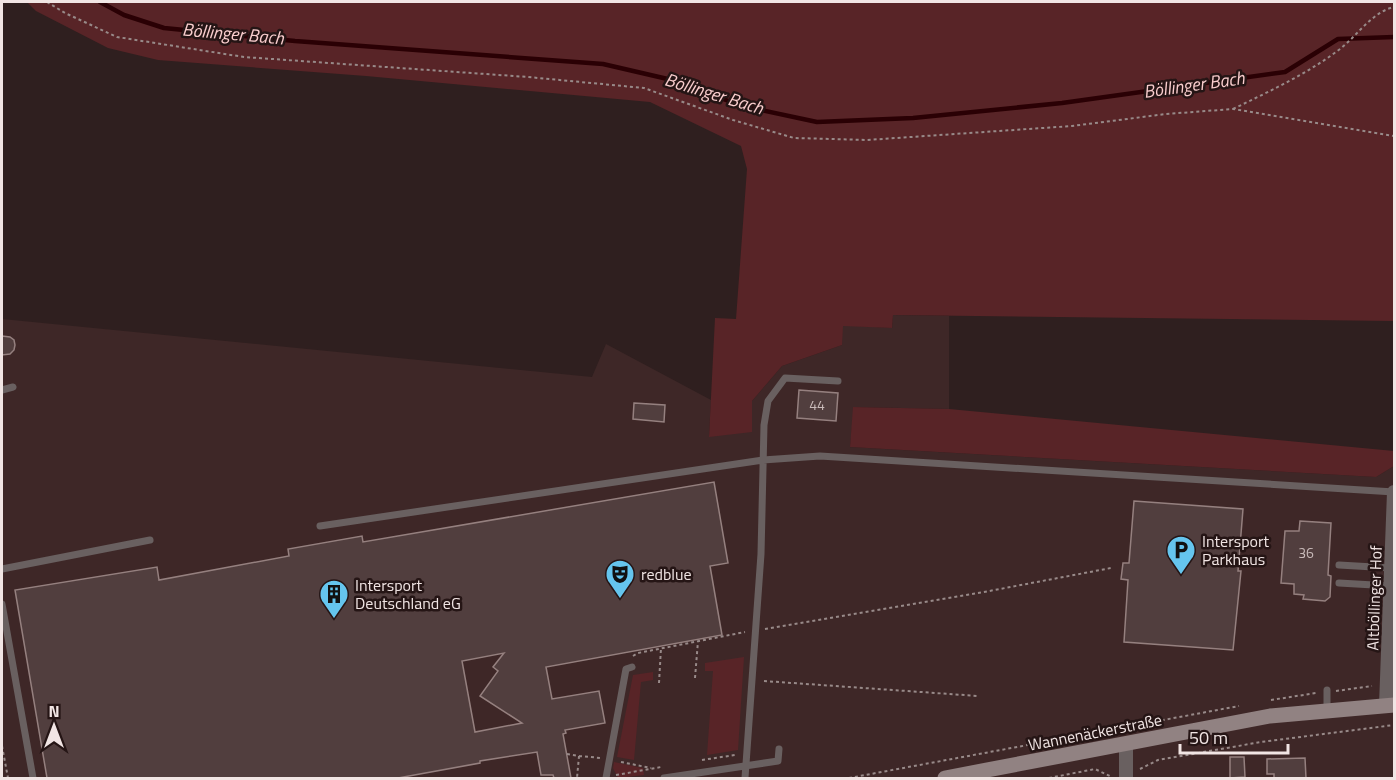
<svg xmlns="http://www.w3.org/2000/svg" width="1396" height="780" font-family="'Titillium Web',sans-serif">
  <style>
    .built { fill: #3e2727 }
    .green { fill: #582427 }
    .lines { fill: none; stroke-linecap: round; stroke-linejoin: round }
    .stream { stroke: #2a0004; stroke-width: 4.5 }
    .building { fill: #513e3e; stroke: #95807f; stroke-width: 1.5; fill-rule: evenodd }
    .path { stroke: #988a89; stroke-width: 2; stroke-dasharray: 3 3; stroke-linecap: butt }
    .lane { stroke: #696060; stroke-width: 7 }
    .street { stroke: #696060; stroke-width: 14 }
    .secondary { stroke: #918282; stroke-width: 15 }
    .labels { text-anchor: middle; stroke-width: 5; stroke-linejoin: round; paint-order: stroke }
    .number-label { font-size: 14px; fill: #c9bbba }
    .poi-label { font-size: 16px; fill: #f1e5e4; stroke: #251515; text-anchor: start }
    .street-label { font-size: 16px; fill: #f1e5e4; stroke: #251515 }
    .water-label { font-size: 18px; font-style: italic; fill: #facece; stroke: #251515 }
  </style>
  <rect width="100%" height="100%" fill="#2f1f1f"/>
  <!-- built -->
  <path class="built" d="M 893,315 L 949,316 L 949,409 L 854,407 L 850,447 L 1376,477 L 1394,466 L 1394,778 L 2,778 L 2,319 L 592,377 L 606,344 L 711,400 L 709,436 L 752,401 L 782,366 L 842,345 L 842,325 L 892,328 Z"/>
  <!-- green -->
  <path class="green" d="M 27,2 L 1394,2 L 1394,321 L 893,315 L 892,328 L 843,326 L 842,345 L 782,366 L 752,401 L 752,432 L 709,437 L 715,318 L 736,319 L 747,169 L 741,146 L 650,102 L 366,76 L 158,60 L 108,48 L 36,11 Z
    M 853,407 L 949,409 L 1394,451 L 1394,466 L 1376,477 L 850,447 Z
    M 744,657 L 738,750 L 707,755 L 713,671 L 705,671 L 705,663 Z
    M 653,672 L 653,680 L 641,682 L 634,760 L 617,757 L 633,675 Z
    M 614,762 L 643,768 L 644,775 L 618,778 L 613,768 Z"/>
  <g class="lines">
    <!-- stream -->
    <path class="stream" d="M 100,2 L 124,15 L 164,28 L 295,41 L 603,64 L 672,80 L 742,106 L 817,122 L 913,118 L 1062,103 L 1285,72 L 1338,39 L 1394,37"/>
  </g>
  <!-- building -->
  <path class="building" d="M 2,336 L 10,337 L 14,340 L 15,345 L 14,350 L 10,354 L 2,355 Z
    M 799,390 L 838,393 L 836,421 L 797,418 Z
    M 634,403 L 665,405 L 664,422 L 633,419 Z
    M 714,482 L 728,563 L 710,566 L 722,635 L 546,667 L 552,699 L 599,691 L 605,723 L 565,730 L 566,733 L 563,734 L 571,778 L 554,778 L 553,775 L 541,775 L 537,752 L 480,761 L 480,763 L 398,778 L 47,778 L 15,590 L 157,567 L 159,580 L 289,556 L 288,549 L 362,536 L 363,542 ZM 504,653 L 493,667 L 498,671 L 480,696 L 522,723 L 475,732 L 462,661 Z
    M 1134,501 L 1243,509 L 1238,571 L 1241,571 L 1233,650 L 1124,642 L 1128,580 L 1121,579 L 1123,563 L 1129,563 Z
    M 1300,521 L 1331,523 L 1328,575 L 1331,576 L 1330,597 L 1325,601 L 1303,599 L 1304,595 L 1294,594 L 1294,584 L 1281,583 L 1285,531 L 1299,531 Z
    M 1230,757 L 1244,757 L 1245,777 L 1230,778 Z
    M 1305,758 L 1306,778 L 1274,778 L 1274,774 L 1267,774 L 1267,759 Z"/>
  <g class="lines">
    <!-- path -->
    <path class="path" d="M 47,2 L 65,13 L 117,37 L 244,57 L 528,77 L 644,88 L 733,120 L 794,138 L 867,140 L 1072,126 L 1166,114 L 1233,109 L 1394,136
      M 1233,109 C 1270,91 1307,74 1340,49 C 1357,36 1372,12 1394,7
      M 765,629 L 984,592 L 1111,568
      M 633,656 L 638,653 L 745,632
      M 695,678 L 698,641
      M 764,681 L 978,696
      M 659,683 L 661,648
      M 1336,691 L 1372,686
      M 1271,700 L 1316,693
      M 2,746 L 8,778
      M 567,754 L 579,756 L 577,778
      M 579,756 L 601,758
      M 702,760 L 735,755
      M 621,762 L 651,768
      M 1140,769 L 1158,760 L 1261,742 L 1394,725
      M 616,775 L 661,767
      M 849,778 L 1239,706
      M 1049,778 L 1095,769 L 1112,777"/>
    <!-- lane -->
    <path class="lane" d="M 2,390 L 13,387
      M 320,526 L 763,460 L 820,456 L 1394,492
      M 1339,565 L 1391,568
      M 2,569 L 150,540
      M 1339,583 L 1391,586
      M 2,604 L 33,778
      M 1327,690 L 1327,711
      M 606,778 L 626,669 L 632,667
      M 664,778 L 778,761 L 779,749
      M 745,778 L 761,554 L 764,425 L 768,401 L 785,378 L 838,381"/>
    <!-- street -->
    <path class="street" d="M 1386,705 L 1394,492
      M 1126,778 L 1126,744"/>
    <!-- secondary -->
    <path class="secondary" d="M 945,778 L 1270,716 L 1394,705"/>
  </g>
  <!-- icons -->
  <defs>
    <g id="parking-pin" transform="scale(1.5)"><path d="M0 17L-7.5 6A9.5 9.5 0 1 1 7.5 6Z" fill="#65c5ee" stroke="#251515"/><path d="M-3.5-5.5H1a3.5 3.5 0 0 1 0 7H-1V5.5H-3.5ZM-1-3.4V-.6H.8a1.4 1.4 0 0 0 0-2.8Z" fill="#111"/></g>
    <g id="theatre-pin" transform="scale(1.5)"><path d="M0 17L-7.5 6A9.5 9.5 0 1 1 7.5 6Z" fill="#65c5ee" stroke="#251515"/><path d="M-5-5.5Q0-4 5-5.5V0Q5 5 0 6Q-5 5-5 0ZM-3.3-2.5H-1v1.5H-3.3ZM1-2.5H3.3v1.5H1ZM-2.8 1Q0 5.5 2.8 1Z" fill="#111"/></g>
    <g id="building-pin" transform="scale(1.5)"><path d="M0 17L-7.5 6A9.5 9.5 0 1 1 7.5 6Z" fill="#65c5ee" stroke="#251515"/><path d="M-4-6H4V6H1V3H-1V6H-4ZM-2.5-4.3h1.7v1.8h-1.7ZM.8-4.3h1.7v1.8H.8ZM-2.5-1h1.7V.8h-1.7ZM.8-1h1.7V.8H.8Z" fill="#111"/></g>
  </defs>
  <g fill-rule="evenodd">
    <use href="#parking-pin" x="1181" y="550"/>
    <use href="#theatre-pin" x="620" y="574"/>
    <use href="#building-pin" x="334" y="594"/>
  </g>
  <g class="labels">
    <!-- number labels -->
    <g class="number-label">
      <text x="817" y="410">44</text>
      <text x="1306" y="558">36</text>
    </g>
    <!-- poi labels -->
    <g class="poi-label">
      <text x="1202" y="547">Intersport<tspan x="1202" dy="18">Parkhaus</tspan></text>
      <text x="641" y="580">redblue</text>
      <text x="355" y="591">Intersport<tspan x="355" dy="18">Deutschland eG</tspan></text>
    </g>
    <!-- street labels -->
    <g class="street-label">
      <text transform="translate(1374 598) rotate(-88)" y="6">Altböllinger Hof</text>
      <text transform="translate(1095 732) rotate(-11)" y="6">Wannenäckerstraße</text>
    </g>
    <!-- water labels -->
    <g class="water-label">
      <text transform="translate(233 34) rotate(5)" y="6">Böllinger Bach</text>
      <text transform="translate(1194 85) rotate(-8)" y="6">Böllinger Bach</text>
      <text transform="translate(714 94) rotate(17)" y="6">Böllinger Bach</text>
    </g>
  </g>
  <!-- border -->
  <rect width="1396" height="780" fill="none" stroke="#f1e5e4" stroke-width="6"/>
  <!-- north arrow -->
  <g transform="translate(54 726)" stroke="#251515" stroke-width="4.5" paint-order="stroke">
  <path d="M0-4.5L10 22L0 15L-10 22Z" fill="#f1e5e4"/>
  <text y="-9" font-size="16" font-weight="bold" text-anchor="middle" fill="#f1e5e4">N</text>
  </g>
  <!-- scale -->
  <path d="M1180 744v9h108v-9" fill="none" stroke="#f1e5e4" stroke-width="3"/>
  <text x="1189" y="744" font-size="18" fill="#f1e5e4" stroke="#251515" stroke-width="4.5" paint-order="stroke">50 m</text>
</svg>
